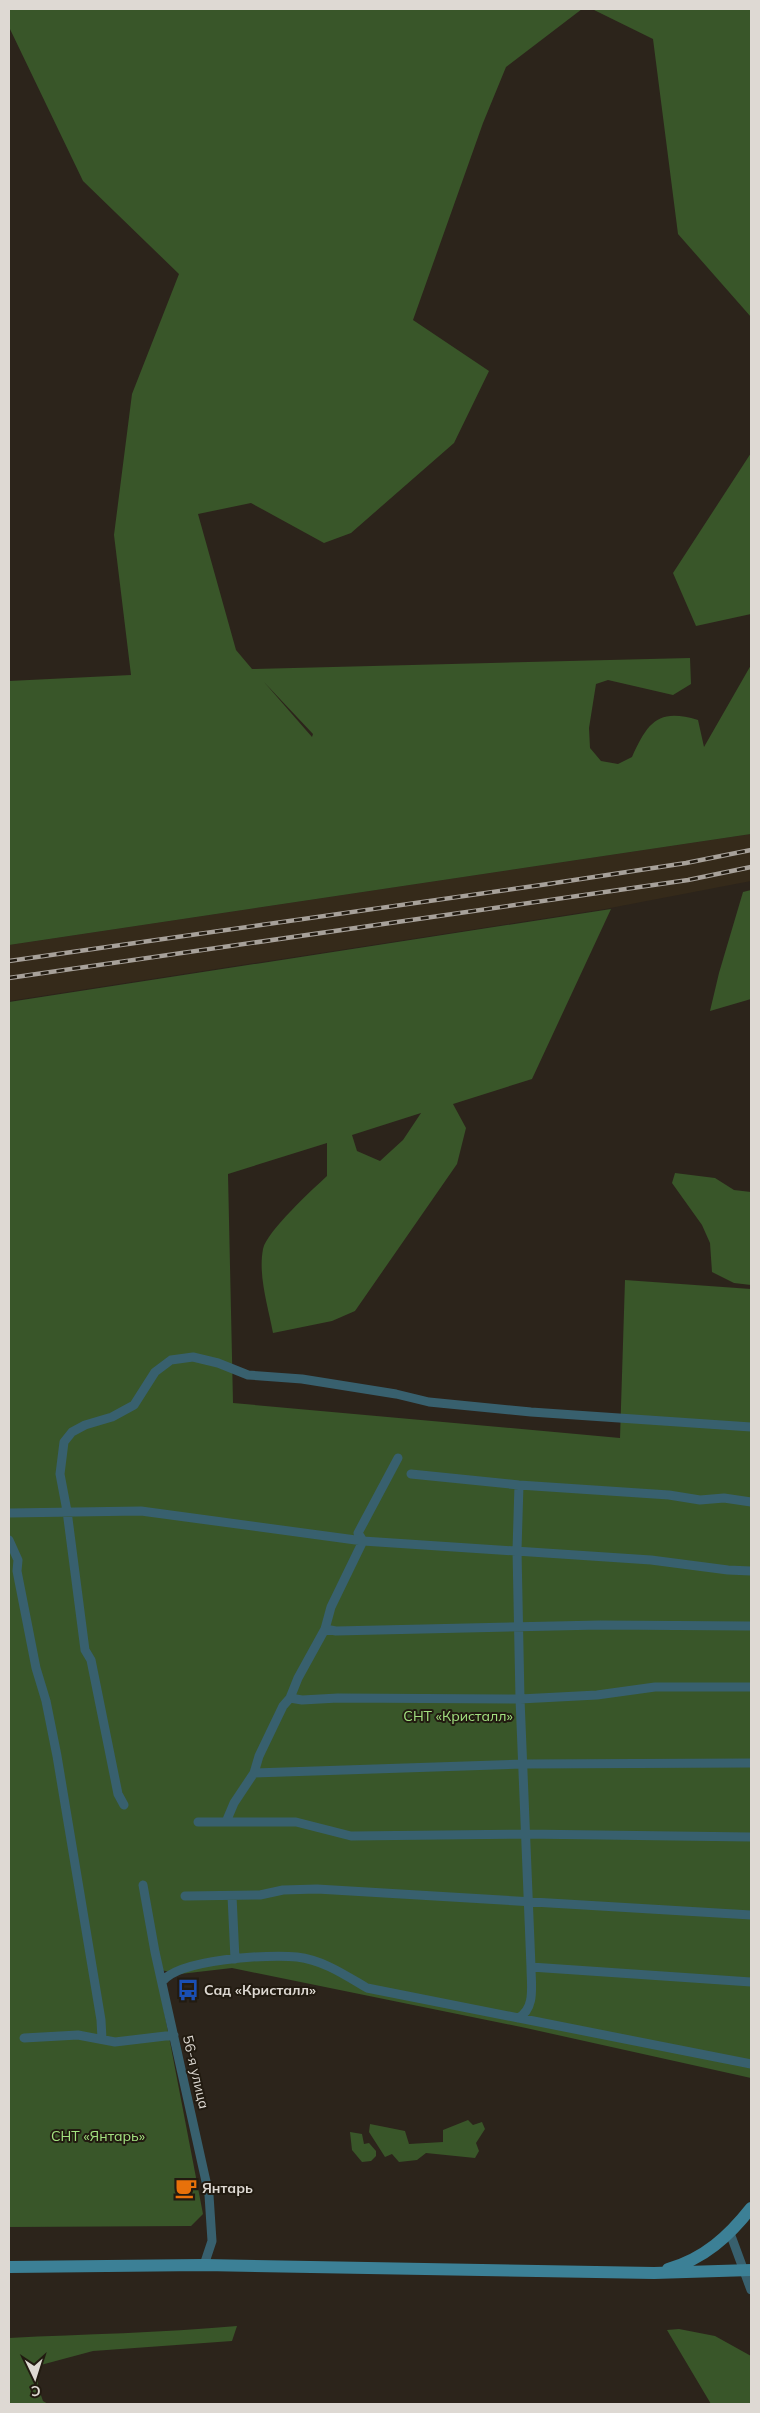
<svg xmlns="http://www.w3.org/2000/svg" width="760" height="2413" font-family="Mulish,sans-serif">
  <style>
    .built { fill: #352a1a }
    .green { fill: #395629; fill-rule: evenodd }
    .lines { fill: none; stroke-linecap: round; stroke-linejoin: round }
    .street { stroke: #38606e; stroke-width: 9 }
    .secondary { stroke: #3c8096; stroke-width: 12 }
    .rail-casing { stroke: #a7a19a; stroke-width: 4.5 }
    .rail { stroke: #221b11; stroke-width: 2.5; stroke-dasharray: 8; stroke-linecap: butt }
    .labels { text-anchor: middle; stroke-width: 4; stroke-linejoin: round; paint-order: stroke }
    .park-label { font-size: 14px; fill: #a3e180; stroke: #221b11 }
    .poi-label { font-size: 14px; font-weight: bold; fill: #ded9d3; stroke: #221b11; text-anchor: start }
    .street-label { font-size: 14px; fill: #ded9d3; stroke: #221b11 }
  </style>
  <rect width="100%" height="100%" fill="#2c241b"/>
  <!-- built -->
  <path class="built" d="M 751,834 L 751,881 L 605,909 L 9,1001 L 9,945 Z"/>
  <!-- green -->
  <path class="green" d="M 9,9 L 582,9 L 506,67 L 483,123 L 413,320 L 489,371 L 454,443 L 351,533 L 324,543 L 251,503 L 198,514 L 236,650 L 252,669 L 690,658 L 691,684 L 673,695 L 608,680 L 596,684 L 589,728 L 590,748 L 601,761 L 618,764 L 632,757 C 648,722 658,708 698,720 L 704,747 L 751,665 L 751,834 L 9,945 L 9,681 L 131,675 L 114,535 L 132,394 L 179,274 L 83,181 L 9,27 ZM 264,682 L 313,734 L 312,737 Z
    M 592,9 L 751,9 L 751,317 L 678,234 L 653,39 Z
    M 751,453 L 751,614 L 696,626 L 673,573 Z
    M 751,890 L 751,999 L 710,1011 L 719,973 L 743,892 Z
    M 611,909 L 532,1079 L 453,1104 L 466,1128 L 457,1164 L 355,1311 L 332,1321 L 273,1333 C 268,1306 258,1276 263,1249 C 267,1231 313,1189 327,1176 L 327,1143 L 228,1174 L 233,1403 L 620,1438 L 625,1280 L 751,1289 L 751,2078 L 526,2028 L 232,1968 L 180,1974 L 156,1969 L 203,2214 L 191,2226 L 9,2227 L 9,1002 ZM 421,1113 L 403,1140 L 380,1161 L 357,1151 L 352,1135 Z
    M 675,1173 L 715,1178 L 734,1190 L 751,1192 L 751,1285 L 734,1283 L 712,1272 L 710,1243 L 702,1225 L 672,1183 Z
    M 468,2120 L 473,2125 L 482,2122 L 485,2129 L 476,2143 L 479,2151 L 475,2158 L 426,2153 L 417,2160 L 399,2162 L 392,2154 L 385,2157 L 369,2132 L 370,2124 L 405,2131 L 409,2144 L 443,2142 L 443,2130 Z
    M 350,2132 L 362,2134 L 364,2144 L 369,2143 L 376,2151 L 376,2156 L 371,2161 L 362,2162 L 352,2150 Z
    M 237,2326 L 232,2341 L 93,2351 L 37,2366 L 38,2387 L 43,2401 L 48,2404 L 9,2404 L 9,2338 C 85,2334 161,2333 237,2326 Z
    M 679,2329 L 715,2336 L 751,2356 L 751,2404 L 711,2404 L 667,2330 Z"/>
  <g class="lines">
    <!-- street -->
    <path class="street" d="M 411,1474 L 519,1485 L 669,1495 L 700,1500 L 724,1498 L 751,1502
      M 9,1513 L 141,1511 L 363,1541 L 651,1560 L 728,1570 L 751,1571
      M 9,1540 L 18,1560 L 17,1571 L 36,1668 L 46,1701 L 57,1756 L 101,2020 L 102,2039
      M 325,1629 L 336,1631 L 600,1625 L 751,1626
      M 290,1698 L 302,1700 L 338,1698 L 520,1699 L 597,1695 L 655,1687 L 751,1687
      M 254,1773 L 522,1764 L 751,1763
      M 124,1805 L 118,1794 L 91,1660 L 85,1650 L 67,1511 L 60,1474 L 64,1442 L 72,1432 L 85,1425 L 112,1417 L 134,1405 L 155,1372 L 171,1360 L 193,1357 L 218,1363 L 248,1375 L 302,1379 L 396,1394 L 429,1402 L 531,1412 L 751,1427
      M 198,1822 L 296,1822 L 351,1836 L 524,1834 L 751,1837
      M 226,1822 L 234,1803 L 254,1773 L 259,1756 L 283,1706 L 290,1698 L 298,1678 L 325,1629 L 331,1607 L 363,1541 L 358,1533 L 398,1458
      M 143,1885 L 155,1952 L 209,2195 L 212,2241 L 204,2265
      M 185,1896 L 260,1895 L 283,1890 L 317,1889 L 751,1915
      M 232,1896 L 235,1959
      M 531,1967 L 751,1982
      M 162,1982 C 178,1959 269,1954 297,1957 C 323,1960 345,1975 367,1988 L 751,2064
      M 518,2018 C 536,2009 531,1985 531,1967 L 520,1699 L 517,1550 L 519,1485
      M 24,2038 L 78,2035 L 115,2042 L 174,2035
      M 730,2233 L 751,2290"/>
    <!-- secondary -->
    <path class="secondary" d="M 9,2267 L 204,2265 L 654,2273 L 751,2270
      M 668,2269 C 704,2259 729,2236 751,2208"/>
    <!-- rail casing -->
    <g class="rail-casing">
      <path id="rail" d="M 9,961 L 548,884 L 686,863 L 751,850
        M 9,978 L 688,880 L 751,867"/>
    </g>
    <!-- rail -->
    <use href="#rail" class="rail"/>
  </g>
  <!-- icons -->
  <defs>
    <g id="bus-bare" transform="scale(1.725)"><path d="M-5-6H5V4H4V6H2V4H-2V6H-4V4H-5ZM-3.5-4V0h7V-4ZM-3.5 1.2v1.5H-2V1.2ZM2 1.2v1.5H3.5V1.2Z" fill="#1a4fb4" stroke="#221b11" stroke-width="2.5" paint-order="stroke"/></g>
    <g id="cafe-bare" transform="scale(1.725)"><path d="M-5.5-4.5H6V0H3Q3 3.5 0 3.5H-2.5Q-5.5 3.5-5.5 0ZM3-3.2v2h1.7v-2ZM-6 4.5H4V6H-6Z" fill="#e8710a" stroke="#221b11" stroke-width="2.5" paint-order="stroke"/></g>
  </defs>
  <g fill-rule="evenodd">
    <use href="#bus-bare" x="188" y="1990"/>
    <use href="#cafe-bare" x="186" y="2188"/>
  </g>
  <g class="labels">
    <!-- park labels -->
    <g class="park-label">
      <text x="458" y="1721">СНТ «Кристалл»</text>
      <text x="98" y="2141">СНТ «Янтарь»</text>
    </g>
    <!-- poi labels -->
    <g class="poi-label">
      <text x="204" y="1995">Сад «Кристалл»</text>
      <text x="202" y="2193">Янтарь</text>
    </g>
    <!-- street labels -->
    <g class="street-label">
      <text transform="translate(196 2072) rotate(77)" y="5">56-я улица</text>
    </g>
  </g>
  <!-- border -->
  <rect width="760" height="2413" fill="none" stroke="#ded9d3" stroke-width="20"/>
  <!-- north arrow -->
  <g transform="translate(35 2378) rotate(176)" stroke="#221b11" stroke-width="4" paint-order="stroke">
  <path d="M0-4L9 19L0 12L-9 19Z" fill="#ded9d3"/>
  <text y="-8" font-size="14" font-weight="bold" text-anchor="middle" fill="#ded9d3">С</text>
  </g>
</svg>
